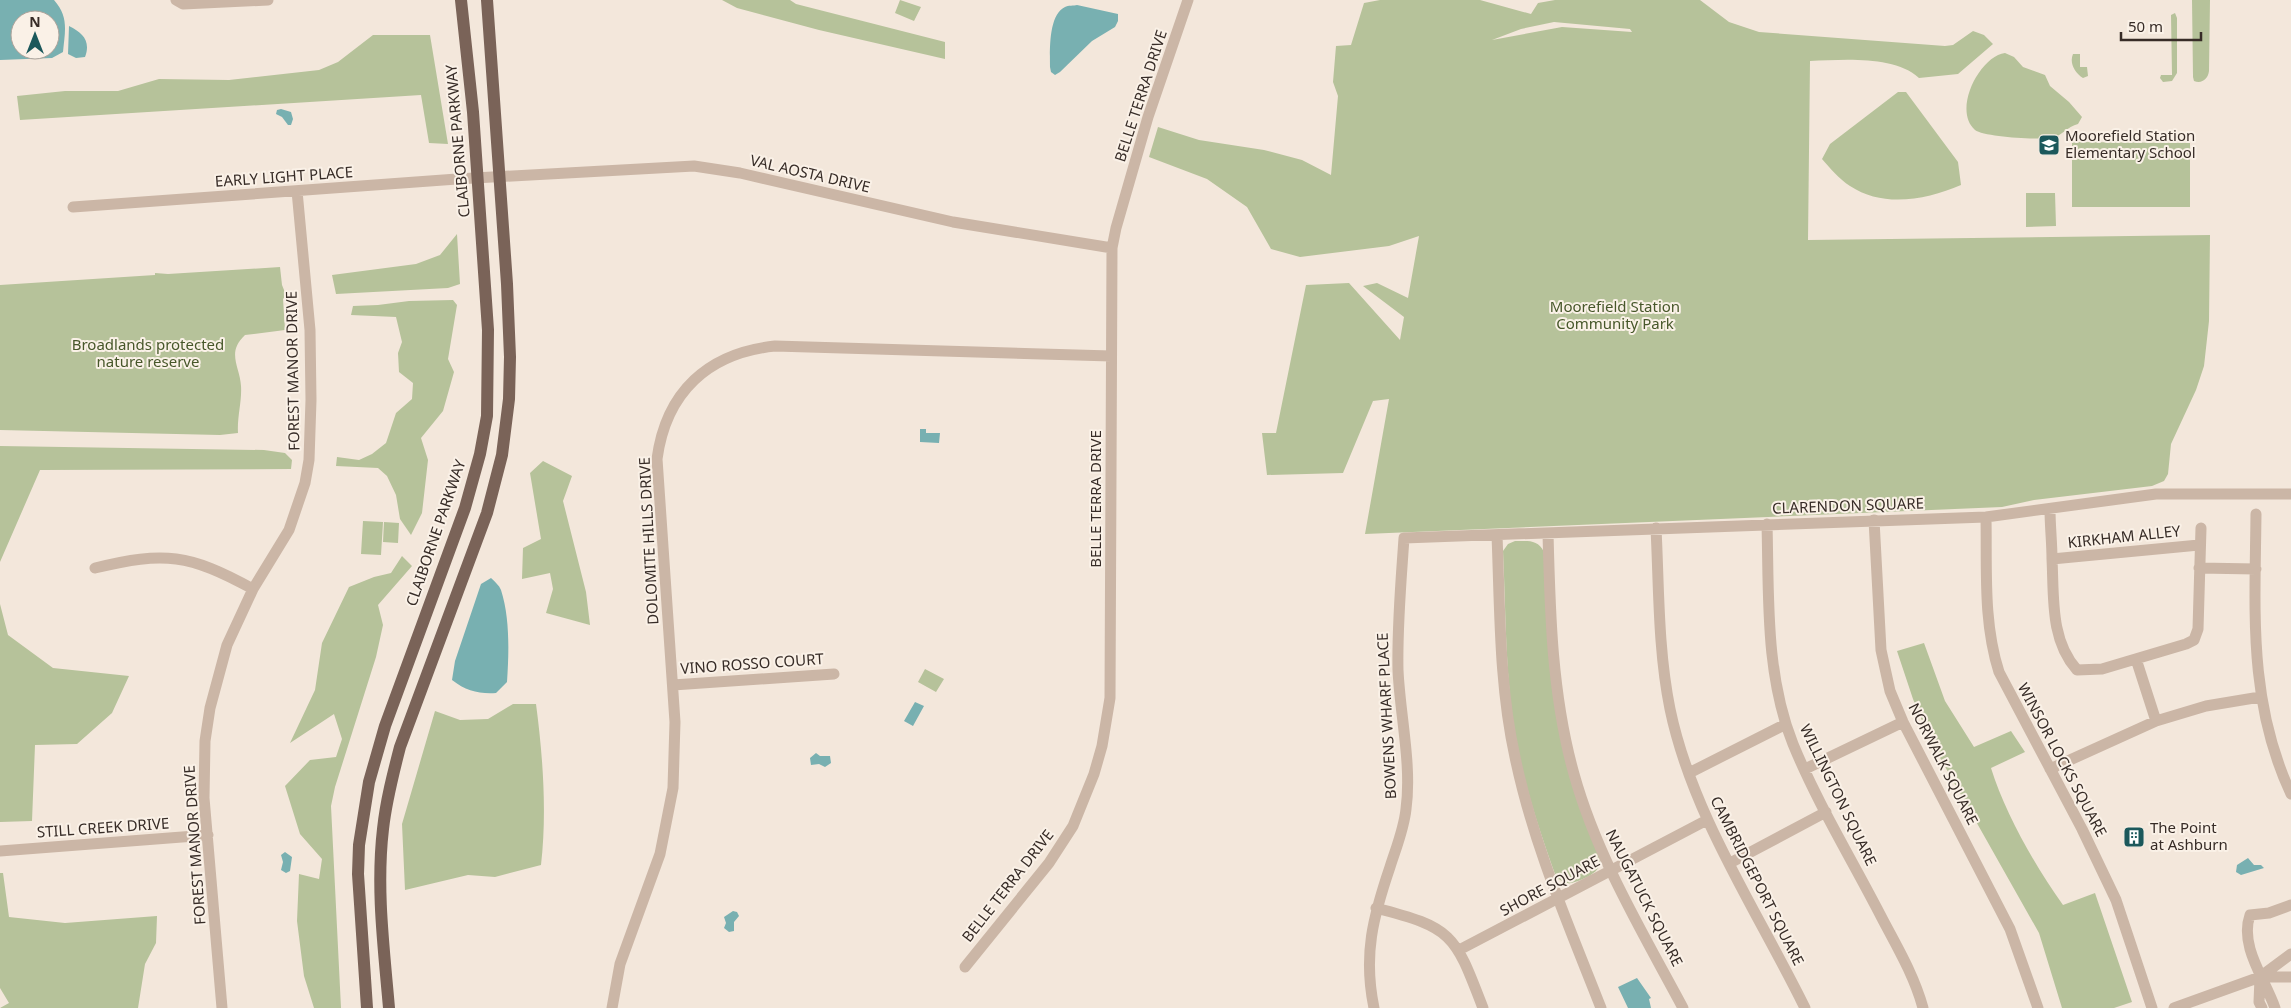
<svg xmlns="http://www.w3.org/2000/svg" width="2291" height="1008" font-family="'Noto Sans',sans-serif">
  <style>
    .green { fill: #b6c29a; fill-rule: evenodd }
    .water { fill: #78b0b1; fill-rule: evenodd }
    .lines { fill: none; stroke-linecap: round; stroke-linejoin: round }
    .minor { stroke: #cbb6a6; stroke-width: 11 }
    .major { stroke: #7a6358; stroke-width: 12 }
    .labels { text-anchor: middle; stroke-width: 4; stroke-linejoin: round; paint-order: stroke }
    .street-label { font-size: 15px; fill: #372c27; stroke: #faf1e7 }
    .poi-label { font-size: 15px; fill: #372c27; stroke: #faf1e7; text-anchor: start }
    .park-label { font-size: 15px; fill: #47572a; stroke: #faf1e7 }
  </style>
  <rect width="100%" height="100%" fill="#f3e7db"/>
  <!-- green -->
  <path class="green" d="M 722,0 L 790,0 L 796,4 L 945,42 L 945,59 L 819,30 L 737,8 Z
    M 900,0 L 921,7 L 914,21 L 895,13 Z
    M 1380,0 L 1480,0 L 1531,14 L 1538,3 L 1555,0 L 1700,0 L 1729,22 L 1759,32 L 1945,46 L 1953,45 L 1973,31 L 1984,35 L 1993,44 L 1958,74 L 1919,78 C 1894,55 1842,60 1810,61 L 1808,240 L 2210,235 L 2209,321 L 2204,366 L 2196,390 L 2171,444 L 2168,474 L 2164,481 L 2152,486 L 2034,500 L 2002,507 L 1365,534 L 1389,399 L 1373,401 L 1343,473 L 1267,475 L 1262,433 L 1276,433 L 1306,285 L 1349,283 L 1400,340 L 1404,317 L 1363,286 L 1377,283 L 1408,298 L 1419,236 L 1389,246 L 1300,257 L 1271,249 L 1247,207 L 1207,179 L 1149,157 L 1158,127 L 1199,140 L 1264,150 L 1302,160 L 1331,175 L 1338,96 L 1333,82 L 1336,46 L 1351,45 L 1364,3 ZM 1554,22 L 1630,29 L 1632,32 L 1562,27 L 1492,40 L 1521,29 Z
    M 2192,0 L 2210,0 L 2209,71 C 2208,79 2202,84 2194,81 L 2193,77 Z
    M 2175,13 L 2177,18 L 2177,73 L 2172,81 L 2163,82 L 2160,78 L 2161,75 L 2172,75 L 2171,15 Z
    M 373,35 L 430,35 L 448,144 L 429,143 L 421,95 L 20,120 L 17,96 L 65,91 L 118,91 L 159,79 L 229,80 L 319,70 L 338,62 Z
    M 2005,53 L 2014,57 L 2023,67 L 2045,75 L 2050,86 L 2069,102 L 2082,117 L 2078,124 C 2068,126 2059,138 2052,138 C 2039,140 1984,137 1975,130 C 1952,110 1980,56 2005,53 Z
    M 2073,54 L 2080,54 L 2080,67 L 2087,67 L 2088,76 L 2083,78 C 2075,73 2069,63 2073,54 Z
    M 1898,92 L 1906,92 L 1958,162 L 1961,185 C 1926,200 1883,208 1850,186 C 1839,179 1830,168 1822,159 L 1830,144 Z
    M 2072,142 L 2190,143 L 2190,207 L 2072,207 Z
    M 2026,193 L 2055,193 L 2056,226 L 2026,227 Z
    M 457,234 L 460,284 L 448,288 L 336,294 L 332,275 L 416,264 L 440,255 Z
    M 280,267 L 282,285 L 286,295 L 283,299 L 285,330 L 245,335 C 226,353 240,366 241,386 C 242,401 237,417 238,433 L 220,435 L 0,430 L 0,285 L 155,275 L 155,273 L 168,274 Z
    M 453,300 L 457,305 L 448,359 L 454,372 L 443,411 L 421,438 L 428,460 L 422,513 L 411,535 L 400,519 L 396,495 L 387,476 L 378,468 L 336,466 L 337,457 L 359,460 L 372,454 L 386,443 L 396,413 L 412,399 L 413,383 L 399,372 L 398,353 L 402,342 L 396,317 L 351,315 L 353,306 L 378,305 L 409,301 Z
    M 0,446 L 264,450 L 285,453 L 292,460 L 291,469 L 40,470 L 0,562 Z
    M 543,461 L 572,476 L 563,501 L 586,592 L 590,625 L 546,613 L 553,589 L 550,573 L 522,579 L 523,548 L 541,539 L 530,473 Z
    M 363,521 L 383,522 L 381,555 L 361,554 Z
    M 384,522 L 399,523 L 398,543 L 383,542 Z
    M 1515,541 C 1528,541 1538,539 1544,552 L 1551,675 L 1599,856 C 1600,859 1601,862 1600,864 C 1598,875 1575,883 1566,884 L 1556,877 C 1540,832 1525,788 1516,741 C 1505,679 1506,614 1503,551 L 1508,544 Z
    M 402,556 L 412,566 L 378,605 L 383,625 L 376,657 L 335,787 L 331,806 L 341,1008 L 314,1008 L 304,976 L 297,921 L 299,874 L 319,879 L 322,859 L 300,834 L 285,786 L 310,760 L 336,757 L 342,739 L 334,714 L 290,743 L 315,690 L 322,643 L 349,587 L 374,577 L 391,573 Z
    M 0,604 L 8,635 L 53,668 L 129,676 L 112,713 L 77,744 L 35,745 L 32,821 L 0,822 Z
    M 1924,643 L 1945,701 L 1974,747 L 2011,731 L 2025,752 L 1991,768 C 2005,813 2035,866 2063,905 L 2095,893 L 2132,1002 L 2114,1008 L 2062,1008 L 2039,933 L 1930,740 L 1913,699 L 1897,651 Z
    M 925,669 L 944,679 L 936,692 L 918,682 Z
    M 513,704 L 536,704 C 543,757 547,813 541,865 L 495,877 L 468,875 L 405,890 L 402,824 L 435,711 L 460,720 L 488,719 Z
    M 0,873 L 3,873 L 9,917 L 65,923 L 157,916 L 156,943 L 145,964 L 138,1008 L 0,1008 L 9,1003 L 0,988 Z"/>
  <!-- water -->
  <path class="water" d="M 0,0 L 54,0 C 69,17 65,31 63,52 L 52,58 L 0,60 ZM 20,20 L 50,20 L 50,50 L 20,50 Z
    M 1077,5 L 1118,14 L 1118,21 L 1115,27 L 1092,41 L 1060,72 L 1055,75 L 1051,72 L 1050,67 C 1050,52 1048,15 1065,7 C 1068,5 1074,6 1077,5 Z
    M 69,26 C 83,33 91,41 85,57 L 76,58 L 68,54 Z
    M 281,109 L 291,112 L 293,119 L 291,125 L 288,125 L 282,117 L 276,114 L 277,110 Z
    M 920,429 L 926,429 L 926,433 L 940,433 L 939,443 L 920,442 Z
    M 491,578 C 495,582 499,585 501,590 C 510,618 509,652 507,682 L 496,693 C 479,694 466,691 452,680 L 455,661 L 481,584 Z
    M 915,702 L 924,706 L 913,726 L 904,721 Z
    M 816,753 L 820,756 L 830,756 L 831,763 L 825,767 L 819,764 L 811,765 L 810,758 Z
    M 285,852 L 292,857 L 290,871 L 286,873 L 281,870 L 283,862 L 281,855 Z
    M 2248,858 L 2254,865 L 2261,865 L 2264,868 L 2241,875 L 2236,872 L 2237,865 Z
    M 733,911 L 737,912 L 739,916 L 734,922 L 734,931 L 729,932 L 724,928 L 726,923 L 724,917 Z
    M 1637,978 L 1651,998 L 1649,999 L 1651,1008 L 1628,1008 L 1618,987 Z"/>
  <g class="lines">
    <!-- minor -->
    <path class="minor" d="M 176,0 L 183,4 L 268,0
      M 73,207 L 457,179 L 694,166 L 740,173 L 953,222 L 1112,248
      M 2050,509 C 2050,526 2052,543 2052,559 C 2054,597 2050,640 2077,670 L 2102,669 L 2186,644 L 2194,640 L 2198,629 L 2201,528
      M 2256,514 C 2255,612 2248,702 2291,794
      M 1986,517 C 1987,569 1983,622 1999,672 L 2082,829 L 2116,900 L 2152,1008
      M 1874,520 L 1881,650 L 1890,691 L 1903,722 L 2010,929 L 2038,1008
      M 1767,524 C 1769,597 1765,674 1793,744 C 1818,805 1854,863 1884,922 C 1899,950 1915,978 1923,1008
      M 1656,528 C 1659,588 1658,650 1670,709 C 1692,815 1758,912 1805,1008
      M 1548,533 C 1550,614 1552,696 1574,774 C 1597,857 1643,933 1683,1008
      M 1497,535 C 1500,609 1499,685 1515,757 C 1533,844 1569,926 1601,1008
      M 2052,559 L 2199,545
      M 95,568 C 165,551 189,554 253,589
      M 2199,568 L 2256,569
      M 2136,659 L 2156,721
      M 673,685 L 834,674
      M 1805,769 L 1903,722
      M 2050,769 L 2156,721 L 2206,706 L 2260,697
      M 1689,773 L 1786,724
      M 0,851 L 208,835
      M 1730,863 L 1826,812
      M 1376,908 C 1454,928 1455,935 1483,1008
      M 1459,950 L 1707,820
      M 965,967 L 1049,863 L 1073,826 L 1094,774 L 1102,746 L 1110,698 L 1112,248 L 1116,228 L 1148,117 L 1188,0
      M 2260,977 L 2291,977
      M 2260,978 L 2259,1002 L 2262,1008
      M 222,1008 L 204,798 L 205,741 L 210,708 L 227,645 L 253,589 L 289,530 L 305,483 L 309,460 L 311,400 L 310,330 L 297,191
      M 612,1008 L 620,964 L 660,854 L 673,788 L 675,722 L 657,459 C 666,392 708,353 775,346 L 1111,356
      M 1374,1008 C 1363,955 1373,917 1390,867 C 1396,848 1404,829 1406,809 C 1412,765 1400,715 1398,670 C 1397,626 1401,582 1404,538 L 1986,517 L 2156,494 L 2291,494
      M 2174,1008 L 2260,977 L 2291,954
      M 2275,1008 C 2265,979 2239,946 2250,915 L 2269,913 L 2291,905"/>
    <!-- major -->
    <path class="major" d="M 367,1008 L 358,874 L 359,845 L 369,782 L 385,726 L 465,508 L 480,454 L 487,416 L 488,330 L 473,112 L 461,0
      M 389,1008 C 384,949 376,889 383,829 C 386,801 393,774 400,747 L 487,513 L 502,455 L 509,399 L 510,357 L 507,284 L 487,0"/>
  </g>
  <!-- icons -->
  <defs>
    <g id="school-square" transform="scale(1.125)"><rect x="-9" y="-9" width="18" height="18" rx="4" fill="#1b585b" stroke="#faf1e7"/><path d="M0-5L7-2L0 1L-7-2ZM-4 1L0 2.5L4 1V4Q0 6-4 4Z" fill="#fff"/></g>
    <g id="building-square" transform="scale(1.125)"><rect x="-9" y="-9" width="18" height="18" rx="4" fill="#1b585b" stroke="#faf1e7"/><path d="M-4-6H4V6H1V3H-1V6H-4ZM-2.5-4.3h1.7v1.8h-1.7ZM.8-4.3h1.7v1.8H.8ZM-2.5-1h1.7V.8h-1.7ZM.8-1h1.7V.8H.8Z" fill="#fff"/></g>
  </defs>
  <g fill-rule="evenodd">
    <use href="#school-square" x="2049" y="145"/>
    <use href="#building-square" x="2134" y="837"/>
  </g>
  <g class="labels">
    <!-- street labels -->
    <g class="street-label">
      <text transform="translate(1141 96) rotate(-72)" y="5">BELLE TERRA DRIVE</text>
      <text transform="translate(458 141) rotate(-95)" y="5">CLAIBORNE PARKWAY</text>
      <text transform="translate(810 174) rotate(13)" y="5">VAL AOSTA DRIVE</text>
      <text transform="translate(284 177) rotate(-4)" y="5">EARLY LIGHT PLACE</text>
      <text transform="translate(293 371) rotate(-91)" y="5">FOREST MANOR DRIVE</text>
      <text transform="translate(1096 499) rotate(-90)" y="5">BELLE TERRA DRIVE</text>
      <text transform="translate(1848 506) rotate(-2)" y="5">CLARENDON SQUARE</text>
      <text transform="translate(436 533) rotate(-71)" y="5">CLAIBORNE PARKWAY</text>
      <text transform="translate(2124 537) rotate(-6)" y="5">KIRKHAM ALLEY</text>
      <text transform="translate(649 541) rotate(-93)" y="5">DOLOMITE HILLS DRIVE</text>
      <text transform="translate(752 664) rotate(-4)" y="5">VINO ROSSO COURT</text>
      <text transform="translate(1387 716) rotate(-93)" y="5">BOWENS WHARF PLACE</text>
      <text transform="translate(2062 760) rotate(62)" y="5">WINSOR LOCKS SQUARE</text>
      <text transform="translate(1943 764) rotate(63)" y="5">NORWALK SQUARE</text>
      <text transform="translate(1838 795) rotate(64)" y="5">WILLINGTON SQUARE</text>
      <text transform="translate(103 828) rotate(-4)" y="5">STILL CREEK DRIVE</text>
      <text transform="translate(195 845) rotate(-94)" y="5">FOREST MANOR DRIVE</text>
      <text transform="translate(1757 881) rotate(63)" y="5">CAMBRIDGEPORT SQUARE</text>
      <text transform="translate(1008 886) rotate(-52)" y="5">BELLE TERRA DRIVE</text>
      <text transform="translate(1550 886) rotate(-28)" y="5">SHORE SQUARE</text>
      <text transform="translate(1644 898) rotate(63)" y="5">NAUGATUCK SQUARE</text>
    </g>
    <!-- poi labels -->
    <g class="poi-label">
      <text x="2065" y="141">Moorefield Station<tspan x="2065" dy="17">Elementary School</tspan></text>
      <text x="2150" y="833">The Point<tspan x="2150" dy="17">at Ashburn</tspan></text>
    </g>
    <!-- park labels -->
    <g class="park-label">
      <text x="1615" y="312">Moorefield Station<tspan x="1615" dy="17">Community Park</tspan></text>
      <text x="148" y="350">Broadlands protected<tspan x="148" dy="17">nature reserve</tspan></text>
    </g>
  </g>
  <!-- north arrow -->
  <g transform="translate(35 35)"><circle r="24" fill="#faf1e7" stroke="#aca29a"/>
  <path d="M0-4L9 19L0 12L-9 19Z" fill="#1b585b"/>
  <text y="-8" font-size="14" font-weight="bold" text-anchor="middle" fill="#372c27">N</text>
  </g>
  <!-- scale -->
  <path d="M2121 32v8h80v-8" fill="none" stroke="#372c27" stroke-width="2.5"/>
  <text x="2128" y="32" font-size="15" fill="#372c27" stroke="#faf1e7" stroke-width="4" paint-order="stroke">50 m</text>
</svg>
